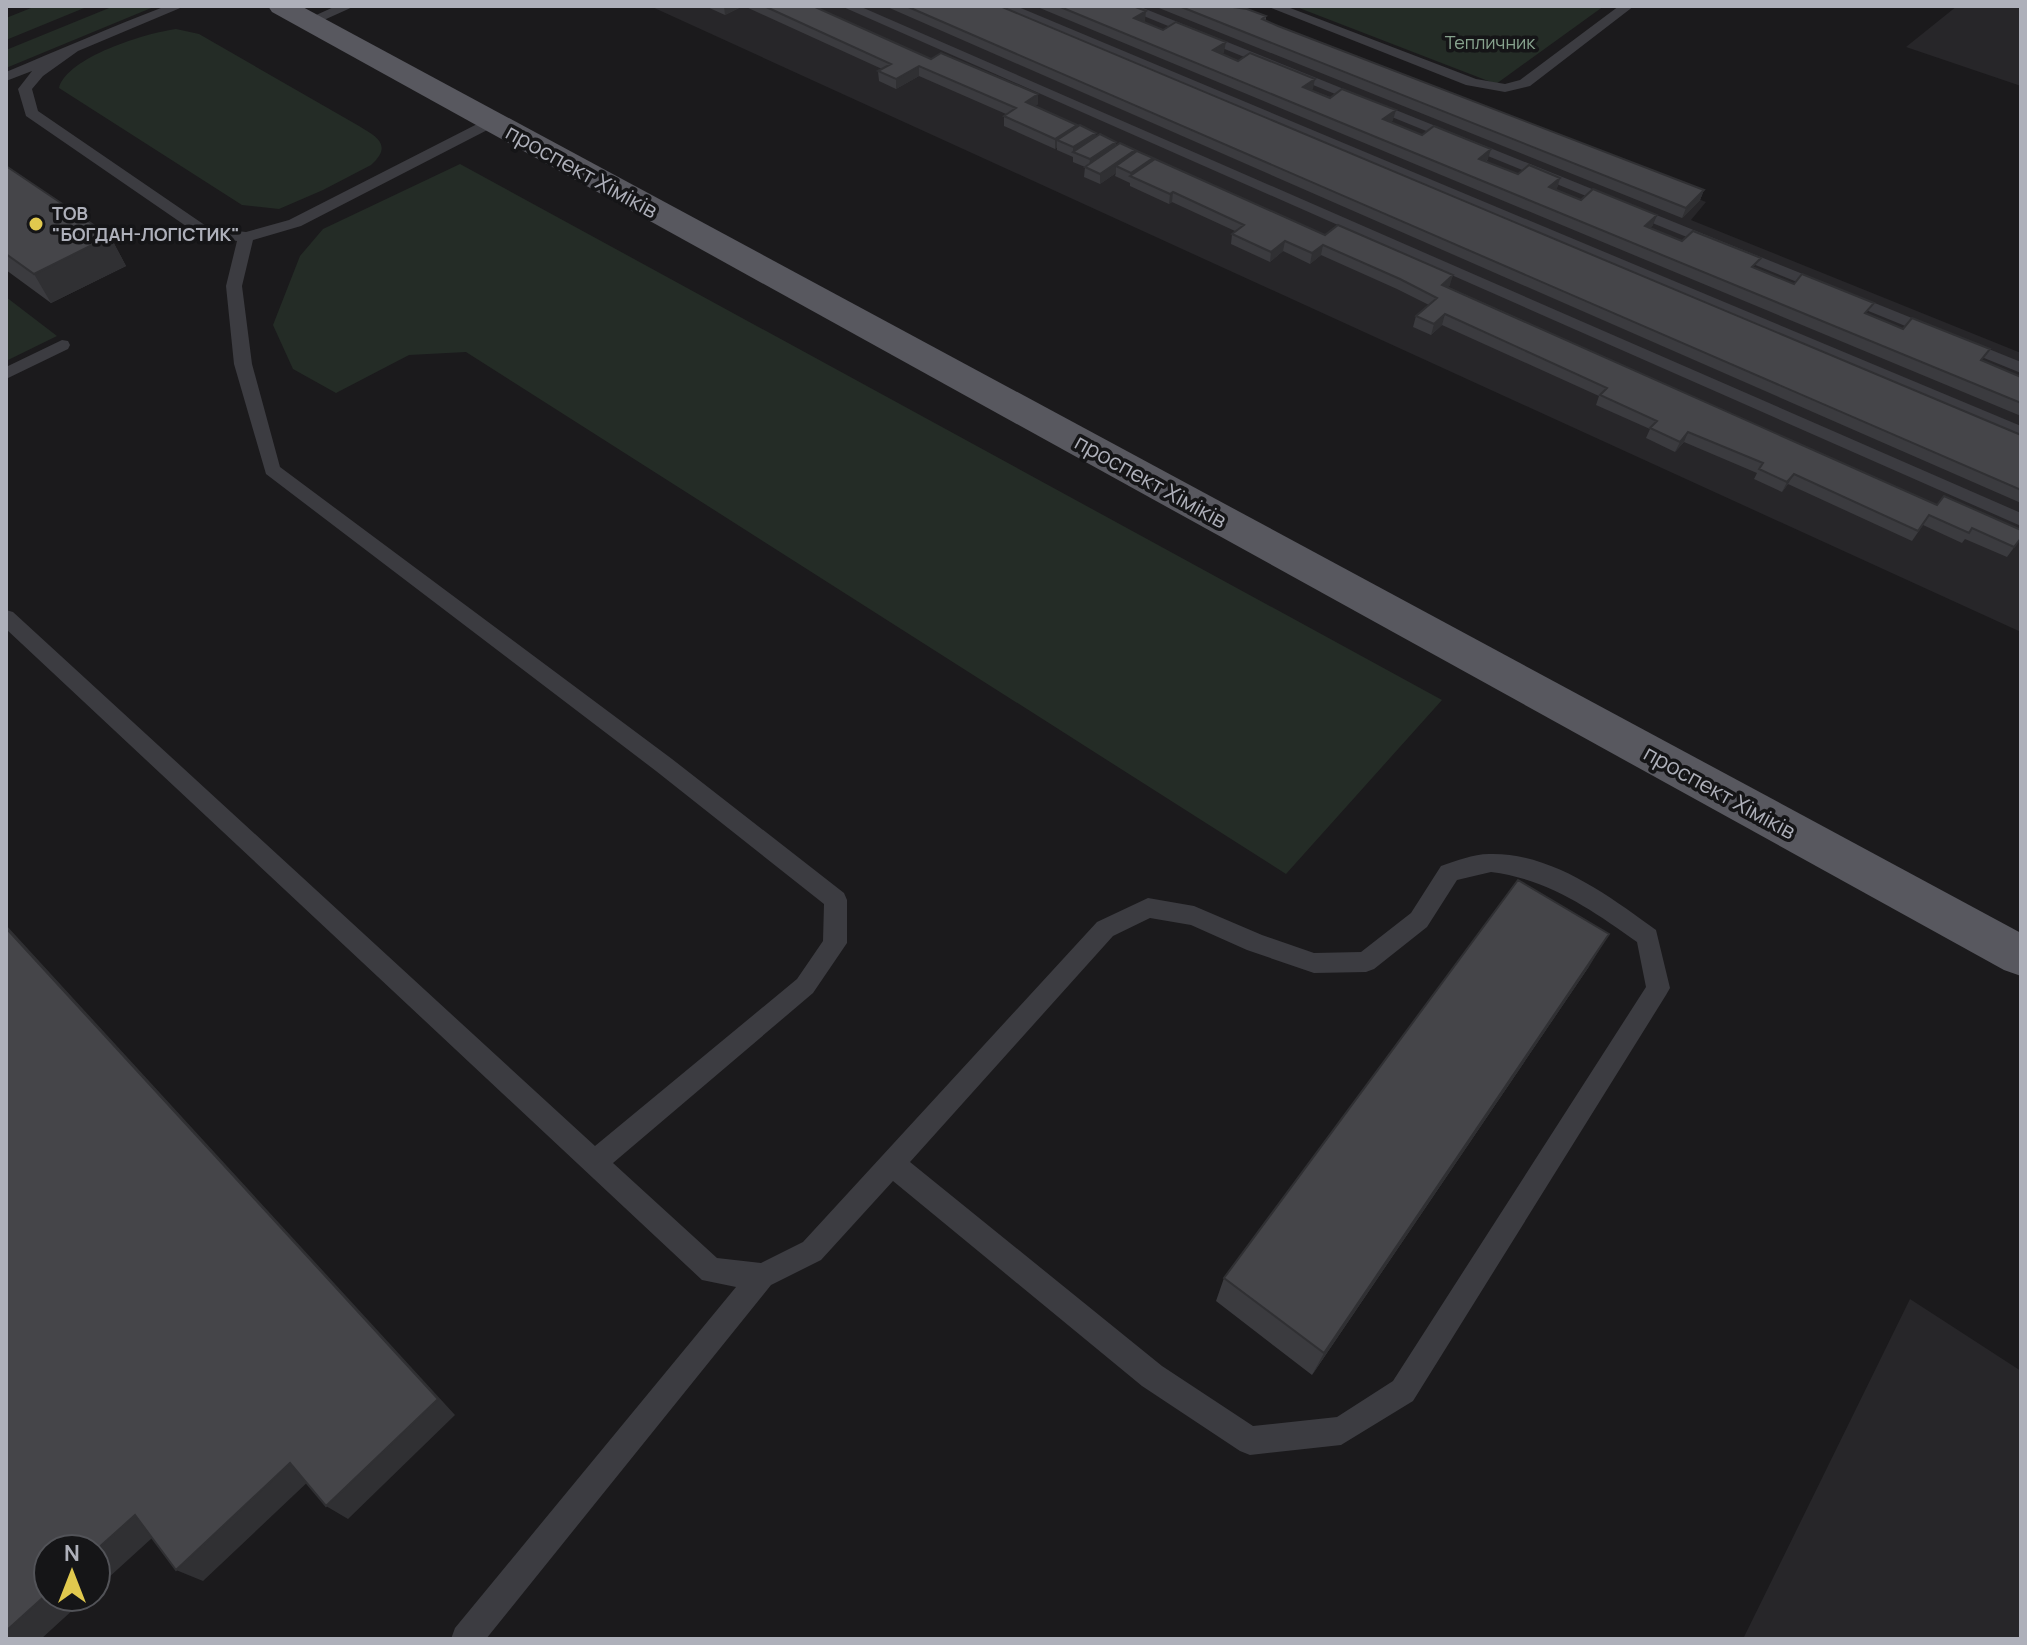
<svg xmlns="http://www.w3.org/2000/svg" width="2027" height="1645" font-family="Manrope,sans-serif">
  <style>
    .built { fill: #272629 }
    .green { fill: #242c26 }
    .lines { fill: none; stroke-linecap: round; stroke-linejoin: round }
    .service { fill: #3c3c41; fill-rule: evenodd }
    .primary { fill: #58585f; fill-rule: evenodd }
    .wall { fill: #3b3b3f }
    .shaded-wall { fill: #303033 }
    .building { fill: #454549; stroke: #303033; stroke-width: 2 }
    .poi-dot { fill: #e1c94e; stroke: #151517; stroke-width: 3 }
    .labels { text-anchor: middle; stroke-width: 7; stroke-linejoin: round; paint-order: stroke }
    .far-park-label { font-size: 18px; fill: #87a38e; stroke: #151517 }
    .far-poi-label { font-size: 18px; font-weight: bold; fill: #aeb0ba; stroke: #151517; text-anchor: start }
    .street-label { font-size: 22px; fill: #aeb0ba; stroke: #151517 }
  </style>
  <rect width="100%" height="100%" fill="#1b1a1c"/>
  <!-- built -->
  <path class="built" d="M 650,6 L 1207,6 L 1706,202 L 1691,220 L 2021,353 L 2021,632 Z
    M 1957,6 L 2021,6 L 2021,86 L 1906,47 Z
    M 1910,1299 L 2021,1371 L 2021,1639 L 1743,1639 Z"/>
  <!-- green -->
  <path class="green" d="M 36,6 L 89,6 L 6,40 L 6,18 Z
    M 114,6 L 156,6 L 6,68 L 6,50 Z
    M 1294,6 L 1604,6 L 1496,84 Z
    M 176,29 L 199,34 L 359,126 C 377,137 393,145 371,165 L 323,190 L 279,209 L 242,205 L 59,88 C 67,57 146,33 176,29 Z
    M 460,164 L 1442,700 L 1286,874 L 466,352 L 409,355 L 336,393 L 293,369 L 273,325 L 300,256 L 323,229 Z
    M 6,297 L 57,336 L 6,361 Z"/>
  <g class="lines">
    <!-- service -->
    <path class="service" d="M 166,6 L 185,6 L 78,51 L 43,76 L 32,89 L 38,111 L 209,228 L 246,232 L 289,220 L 487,119 L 497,119 L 497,125 L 301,226 L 253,240 L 242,286 L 252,364 L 280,467 L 672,759 L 844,893 L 847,900 L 847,943 L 813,993 L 613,1163 L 717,1258 L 761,1263 L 803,1242 L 1097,922 L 1148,898 L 1194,906 L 1262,935 L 1314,953 L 1361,952 L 1411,913 L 1441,866 C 1456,861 1473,854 1489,854 C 1551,852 1609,896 1656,930 L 1670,988 L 1666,995 L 1413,1401 L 1341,1445 L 1250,1455 L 1240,1451 L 1142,1386 L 893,1181 L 821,1260 L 771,1285 L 486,1639 L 451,1639 L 455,1628 L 736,1287 L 702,1280 L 6,629 L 6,610 L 13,612 L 595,1146 L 797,979 L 823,941 L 824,904 L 656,771 L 266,474 L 234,364 L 226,286 L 237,241 L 199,235 L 26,116 L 18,89 L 32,71 L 6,81 L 6,72 C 59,50 111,27 166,6 ZM 1491,872 C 1548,879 1592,910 1637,942 L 1646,987 L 1393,1381 L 1337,1417 L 1253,1426 L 1162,1366 L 910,1162 L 1113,936 L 1150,918 L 1191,925 L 1247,950 L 1314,973 L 1366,972 L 1374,969 L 1427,927 L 1457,880 Z
      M 336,6 L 355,6 L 315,24 L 303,21 Z
      M 841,6 L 859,6 L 2021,513 L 2021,526 Z
      M 998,6 L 1016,6 L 2021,426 L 2021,439 Z
      M 1119,6 L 1138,6 L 2021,362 L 2021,373 Z
      M 1266,6 L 1285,6 L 1476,79 L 1505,84 L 1520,80 L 1619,6 L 1634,6 L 1530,86 L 1505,92 L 1466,85 Z
      M 62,340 L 68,341 L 70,345 L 68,349 L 6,379 L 6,367 Z"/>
    <!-- primary -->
    <path class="primary" d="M 268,6 L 301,6 L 2021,933 L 2021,976 L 2004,970 L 272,12 Z"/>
  </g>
  <!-- wall -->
  <path class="wall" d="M 705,6 L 743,6 L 725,15 Z
    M 744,6 L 813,6 L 931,59 L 1038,94 L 1038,104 L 1035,106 L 1077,127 L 1096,133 L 1095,137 L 1116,142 L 1116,146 L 1153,158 L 1153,161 L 1325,235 L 1450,285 L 1448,287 L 1937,505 L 2021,538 L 2007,557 L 1965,539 L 1962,543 L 1923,525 L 1912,541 L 1788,484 L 1782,492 L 1754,479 L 1757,473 L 1684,442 L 1675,452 L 1646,438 L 1650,429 L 1596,405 L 1599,396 L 1442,325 L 1431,335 L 1413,327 L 1416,316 L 1429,305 L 1397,289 L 1321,255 L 1310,264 L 1283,251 L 1270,262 L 1231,244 L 1232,234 L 1235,231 L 1172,202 L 1169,204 L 1130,186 L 1130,183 L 1115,176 L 1116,173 L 1100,184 L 1084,177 L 1085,167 L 1073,162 L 1073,157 L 1057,150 L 1057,147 L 1055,149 L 1004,126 L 1004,116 L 1006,114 L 919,76 L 896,89 L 879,81 L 878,71 L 882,69 Z
    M 885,6 L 1000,6 L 2021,435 L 2021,503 Z
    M 1035,6 L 1133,6 L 1145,21 L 1143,22 L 1224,52 L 1222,54 L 1313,89 L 1311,90 L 1393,120 L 1390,123 L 1422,135 L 1488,159 L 1486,162 L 1518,174 L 1560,178 L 1557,188 L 1555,190 L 1653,225 L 1650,228 L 1756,269 L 2021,377 L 2021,416 Z
    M 1154,6 L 1226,6 L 1266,16 L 1266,21 L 1704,190 L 1700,200 L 1682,218 Z
    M 6,166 L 110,236 L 126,266 L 51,303 L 6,270 Z
    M 1590,965 L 1312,1375 L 1216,1301 L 1224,1278 Z"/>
  <!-- shaded-wall -->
  <path class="shaded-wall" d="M 724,6 L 743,6 L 725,15 Z
    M 1146,11 L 1145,21 L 1133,28 L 1134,18 Z
    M 1226,42 L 1224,52 L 1212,60 L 1213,50 Z
    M 919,66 L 919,76 L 896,89 L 896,79 Z
    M 1315,79 L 1313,89 L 1301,97 L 1303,87 Z
    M 1038,94 L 1038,104 L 1026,112 L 1026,102 Z
    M 1396,110 L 1393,120 L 1381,129 L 1383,119 Z
    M 1077,125 L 1077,135 L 1057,140 L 1057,147 L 1055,149 L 1055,139 Z
    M 1096,133 L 1095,143 L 1073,152 L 1073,147 Z
    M 1116,142 L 1115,152 L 1089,169 L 1090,159 Z
    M 1491,149 L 1488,159 L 1477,169 L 1479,159 Z
    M 1135,150 L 1135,160 L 1116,166 L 1116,173 L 1100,184 L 1100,174 Z
    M 1153,158 L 1152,168 L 1131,176 L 1131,173 Z
    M 1560,178 L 1557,188 L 1546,197 L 1549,187 Z
    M 1704,190 L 1700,200 L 1682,218 L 1686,208 Z
    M 1173,192 L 1172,202 L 1169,204 L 1170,194 Z
    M 1657,215 L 1653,225 L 1641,237 L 1645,226 Z
    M 110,236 L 126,266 L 51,303 L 34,274 Z
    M 1285,241 L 1283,251 L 1270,262 L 1271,252 Z
    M 1323,245 L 1321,255 L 1310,264 L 1312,253 Z
    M 1453,275 L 1450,285 L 1439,295 L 1442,285 Z
    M 1445,314 L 1442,325 L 1431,335 L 1434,324 Z
    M 1688,432 L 1684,442 L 1675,452 L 1680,442 Z
    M 1794,474 L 1788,484 L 1782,492 L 1787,482 Z
    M 6,925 L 455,1415 L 348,1519 L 326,1506 L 6,928 Z
    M 1609,934 L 1590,965 L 1312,1375 L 1324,1353 Z
    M 290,1463 L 313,1477 L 203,1581 L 176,1570 Z
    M 135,1515 L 163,1528 L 96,1589 L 96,1550 Z
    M 48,1593 L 48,1597 L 87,1597 L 41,1639 L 6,1639 L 6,1631 Z"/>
  <!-- building -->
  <path class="building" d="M 764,6 L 813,6 L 931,59 L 941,53 L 1038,94 L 1026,102 L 1077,125 L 1055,139 L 1004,116 L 1016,108 L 919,66 L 896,79 L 878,71 L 891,64 Z
    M 906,6 L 1000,6 L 2021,435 L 2021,490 Z
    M 1058,6 L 1133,6 L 1146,11 L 1134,18 L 1163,30 L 1176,22 L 1226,42 L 1213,50 L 1238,61 L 1250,53 L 1315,79 L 1303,87 L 1325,96 L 1330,98 L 1342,89 L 1396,110 L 1383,119 L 1422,135 L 1434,126 L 1491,149 L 1479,159 L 1518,174 L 1529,165 L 1560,178 L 1549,187 L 1576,198 L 1581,200 L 1593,189 L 1657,215 L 1645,226 L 1650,228 L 1682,241 L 1693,231 L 1761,258 L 1752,267 L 1794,284 L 1802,274 L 1874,303 L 1865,313 L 1889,323 L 1903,329 L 1912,318 L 1990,349 L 1981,360 L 2021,377 L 2021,403 Z
    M 1179,6 L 1226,6 L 1247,9 L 1266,16 L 1262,19 L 1278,26 L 1704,190 L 1686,208 Z
    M 1080,125 L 1096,133 L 1073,147 L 1057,140 Z
    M 1100,134 L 1116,142 L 1090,159 L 1073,152 Z
    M 1120,143 L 1135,150 L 1100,174 L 1085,167 Z
    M 1137,151 L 1153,158 L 1131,173 L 1116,166 Z
    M 1155,159 L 1325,235 L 1338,225 L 1453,275 L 1442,285 L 1937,505 L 1944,496 L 2021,530 L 2021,538 L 2014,547 L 1972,528 L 1969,533 L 1929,515 L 1918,531 L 1794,474 L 1787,482 L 1759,469 L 1763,463 L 1688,432 L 1680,442 L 1650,428 L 1657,421 L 1600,395 L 1607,388 L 1445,314 L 1434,324 L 1416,316 L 1437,298 L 1400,279 L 1323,245 L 1312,253 L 1285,241 L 1271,252 L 1232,234 L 1244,225 L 1173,192 L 1170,194 L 1130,176 Z
    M 6,166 L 110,236 L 34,274 L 6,254 Z
    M 1518,880 L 1609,934 L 1324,1353 L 1224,1278 Z
    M 6,928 L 438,1399 L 326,1506 L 290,1463 L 176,1570 L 135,1515 L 96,1550 L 96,1549 L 48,1549 L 48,1593 L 6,1631 Z"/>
  <!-- markers -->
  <circle class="poi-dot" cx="36" cy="224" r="8"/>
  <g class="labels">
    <!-- far-park labels -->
    <g class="far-park-label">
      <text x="1490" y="49">Тепличник</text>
    </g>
    <!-- far-poi labels -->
    <g class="far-poi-label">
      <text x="52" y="220">ТОВ<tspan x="52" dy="21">"БОГДАН-ЛОГІСТИК"</tspan></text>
    </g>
    <!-- street labels -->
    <g class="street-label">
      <text transform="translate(582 171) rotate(29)" y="8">проспект Хіміків</text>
      <text transform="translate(1151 481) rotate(29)" y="8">проспект Хіміків</text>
      <text transform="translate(1720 792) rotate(29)" y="8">проспект Хіміків</text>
    </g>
  </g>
  <!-- border -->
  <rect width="2027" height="1645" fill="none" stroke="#aeb0ba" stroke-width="16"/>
  <!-- north arrow -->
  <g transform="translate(72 1573)"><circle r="38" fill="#151517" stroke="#525358" stroke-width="2"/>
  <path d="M0-6L14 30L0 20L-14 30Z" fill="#e1c94e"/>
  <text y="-12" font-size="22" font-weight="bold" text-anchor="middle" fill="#aeb0ba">N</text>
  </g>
</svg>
